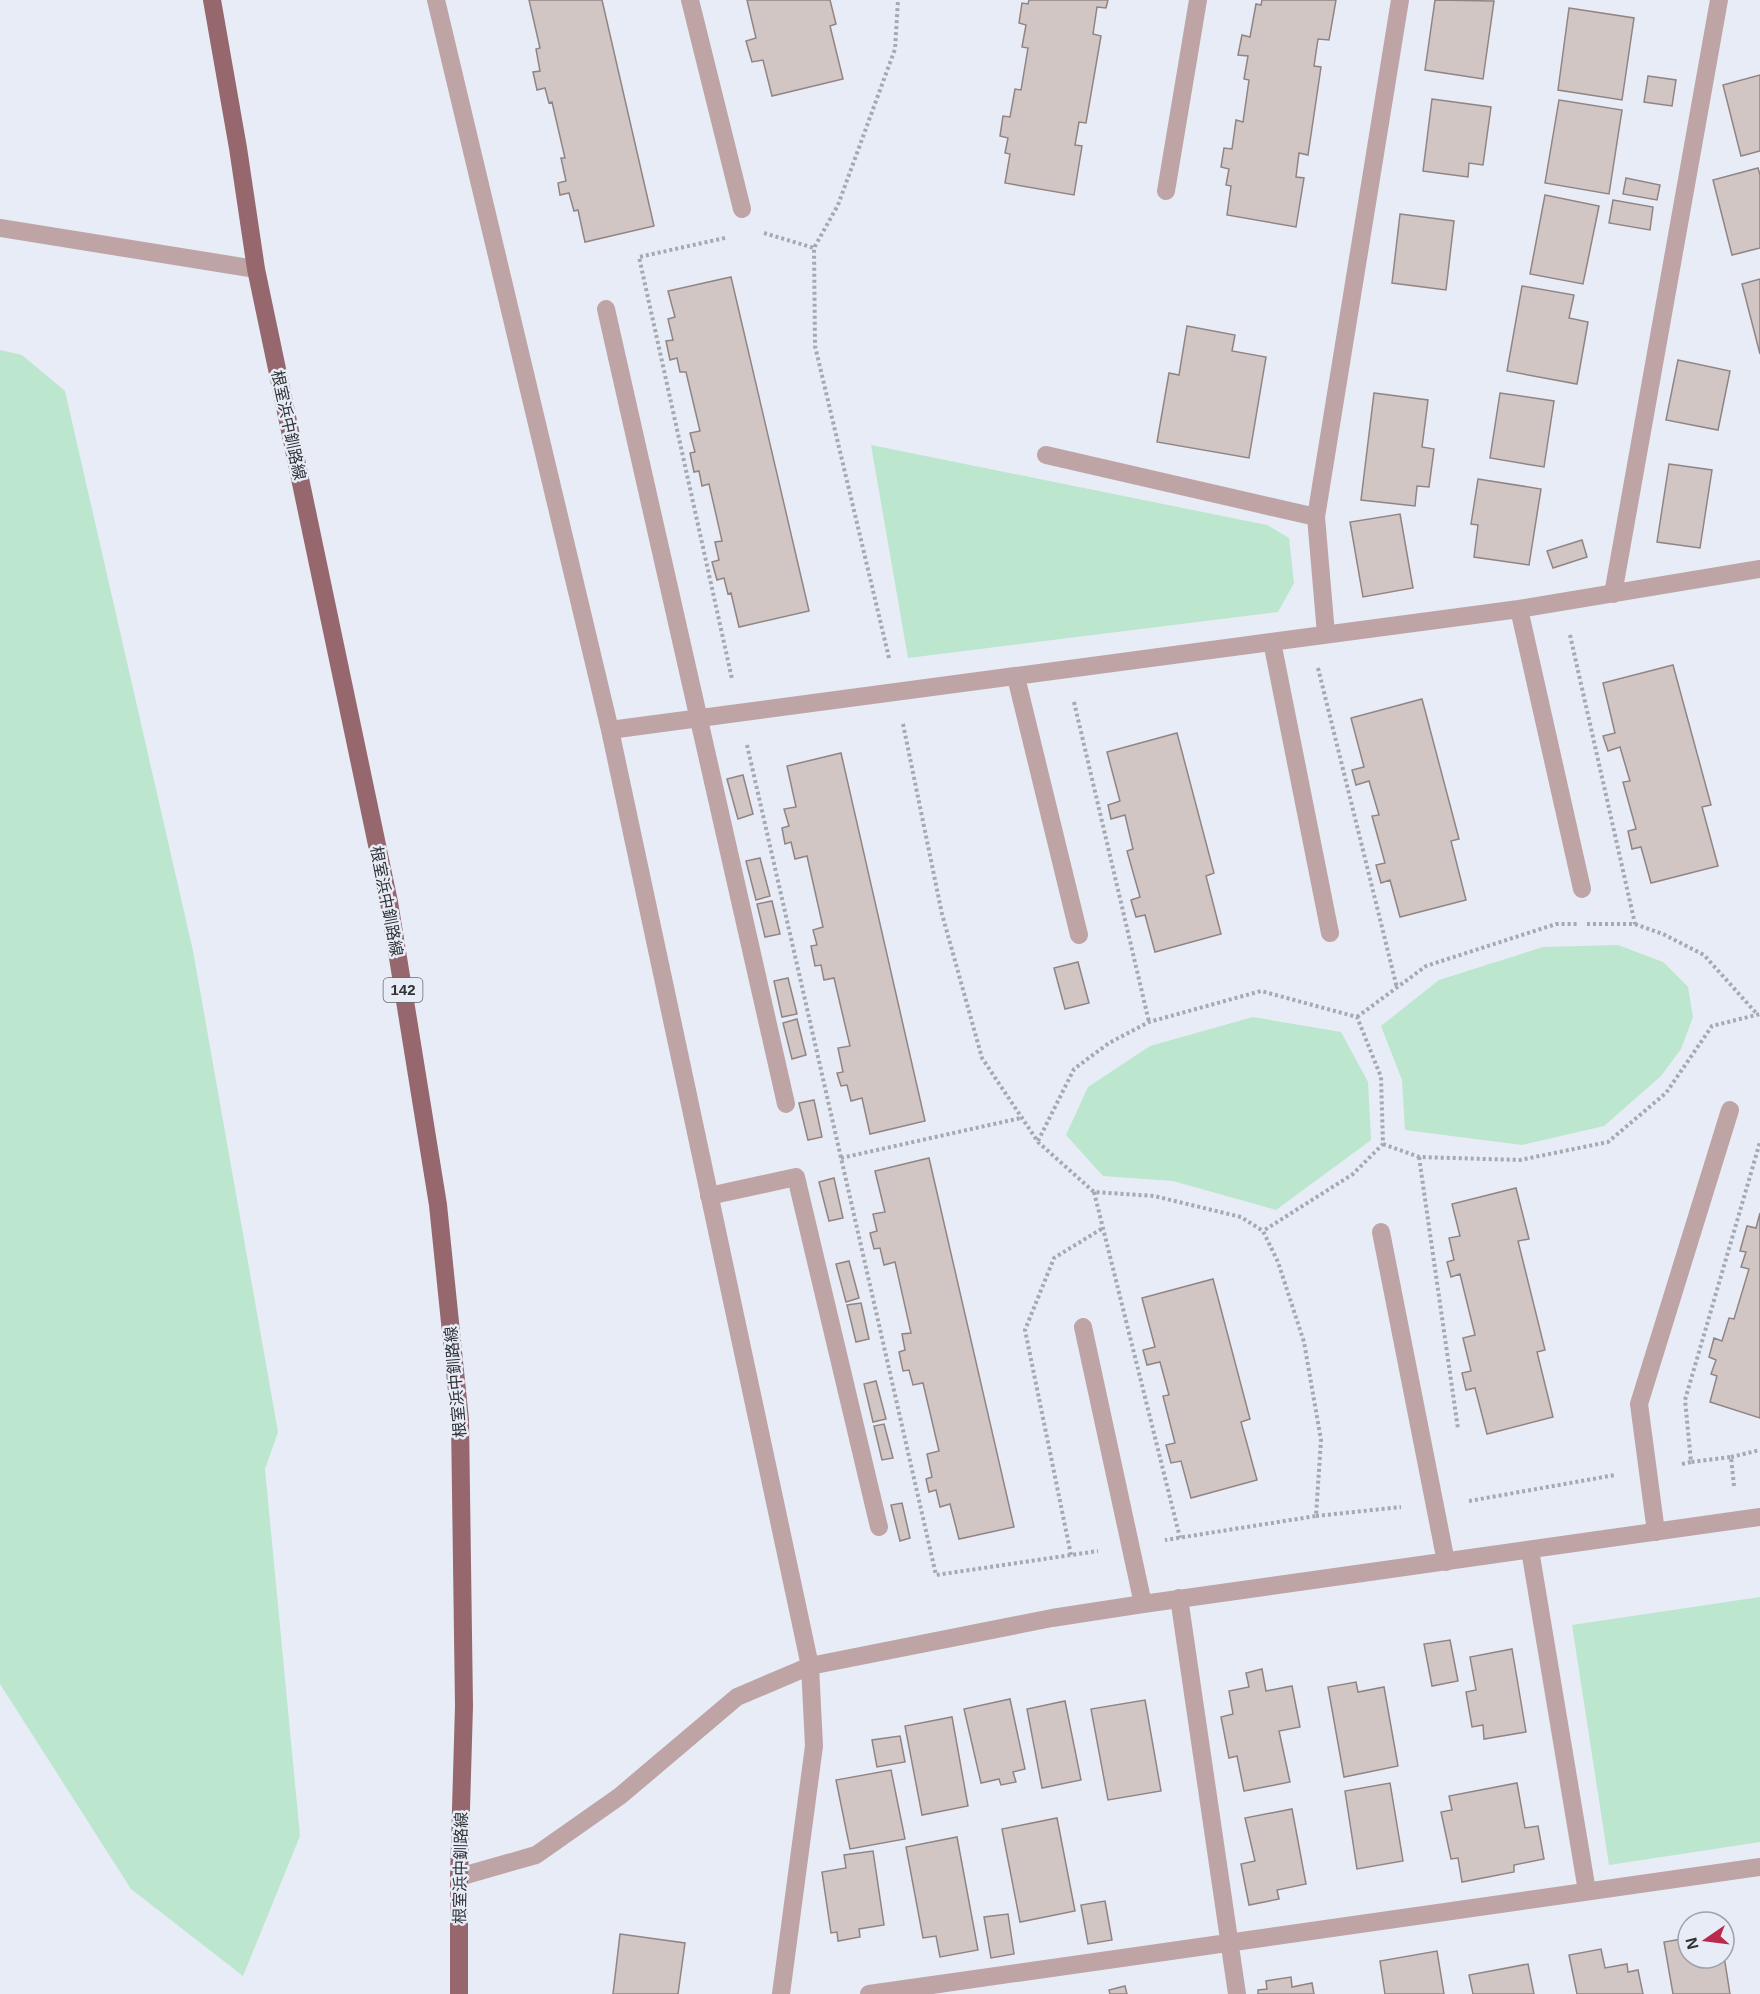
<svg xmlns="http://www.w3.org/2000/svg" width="1760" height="1994" font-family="Arial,'Noto Sans JP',sans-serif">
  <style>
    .green { fill: #bce6ce }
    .building { fill: #d2c6c5; stroke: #918584; stroke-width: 1.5 }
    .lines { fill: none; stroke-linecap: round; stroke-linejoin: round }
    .path { stroke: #a5a9b1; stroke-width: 4; stroke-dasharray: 3 3; stroke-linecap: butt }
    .minor { stroke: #bfa4a6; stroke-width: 18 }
    .major { stroke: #96676d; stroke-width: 18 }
    .labels { text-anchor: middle; stroke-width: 5; stroke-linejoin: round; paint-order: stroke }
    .shield { fill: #e7ecf6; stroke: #676a6f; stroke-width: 1.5 }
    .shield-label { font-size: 15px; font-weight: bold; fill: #303235 }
    .street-label { font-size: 16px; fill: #303235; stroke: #e7ecf6 }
  </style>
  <rect width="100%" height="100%" fill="#e7ecf6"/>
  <!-- green -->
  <path class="green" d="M 0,350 L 22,355 L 65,391 L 193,951 L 278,1432 L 265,1469 L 300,1836 L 243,1976 L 131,1889 L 0,1684 Z
    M 871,445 L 1267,525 L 1289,538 L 1294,583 L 1278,612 L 908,658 Z
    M 1618,945 L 1663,962 L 1688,987 L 1693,1017 L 1681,1049 L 1661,1076 L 1604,1126 L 1522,1145 L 1405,1130 L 1402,1080 L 1381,1026 L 1439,980 L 1543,947 Z
    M 1253,1017 L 1341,1032 L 1368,1082 L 1371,1140 L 1276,1210 L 1173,1181 L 1103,1176 L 1066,1135 L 1088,1087 L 1150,1046 Z
    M 1760,1597 L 1760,1842 L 1609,1865 L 1572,1625 Z"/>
  <!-- building -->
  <path class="building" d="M 529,0 L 602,0 L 654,226 L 585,242 L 578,210 L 574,211 L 569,193 L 560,195 L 558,183 L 566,181 L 561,158 L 565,158 L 552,102 L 549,103 L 545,88 L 537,90 L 533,72 L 540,71 L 536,49 L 540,48 Z
    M 747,0 L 830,0 L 836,24 L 830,26 L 843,79 L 772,96 L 763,60 L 752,62 L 746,41 L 756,38 Z
    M 1029,0 L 1108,0 L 1106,8 L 1097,7 L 1093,34 L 1101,36 L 1086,123 L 1079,122 L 1075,145 L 1082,146 L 1074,195 L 1005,183 L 1010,154 L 1005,153 L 1008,138 L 1000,136 L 1003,116 L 1010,117 L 1015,89 L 1021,90 L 1028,48 L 1022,47 L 1026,25 L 1019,23 L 1022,3 L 1028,4 Z
    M 1262,0 L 1336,0 L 1329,40 L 1318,39 L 1314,66 L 1321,67 L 1308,155 L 1299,153 L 1296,177 L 1304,178 L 1296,227 L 1227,215 L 1231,186 L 1226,185 L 1229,169 L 1221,167 L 1224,148 L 1232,149 L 1236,120 L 1243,122 L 1249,80 L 1244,79 L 1248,56 L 1238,55 L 1242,35 L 1250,37 L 1256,4 L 1261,5 Z
    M 1435,0 L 1494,1 L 1483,79 L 1425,70 Z
    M 1569,8 L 1634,18 L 1622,100 L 1558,90 Z
    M 1760,75 L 1760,151 L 1741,156 L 1723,85 Z
    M 1648,76 L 1676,80 L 1672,106 L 1644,102 Z
    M 1432,99 L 1491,107 L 1483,165 L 1469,163 L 1468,177 L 1423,171 Z
    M 1559,100 L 1622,110 L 1609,194 L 1545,183 Z
    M 1758,168 L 1760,175 L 1760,248 L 1732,255 L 1713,180 Z
    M 1626,178 L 1660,185 L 1657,200 L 1623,194 Z
    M 1545,195 L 1599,206 L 1583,284 L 1530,274 Z
    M 1613,200 L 1653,207 L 1650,230 L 1609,223 Z
    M 1400,214 L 1454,221 L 1446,290 L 1392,283 Z
    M 731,277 L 809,611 L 739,627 L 731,593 L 728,594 L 724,578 L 717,580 L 712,562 L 719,560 L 715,542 L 722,541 L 709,484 L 702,486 L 699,471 L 694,472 L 690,453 L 695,452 L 690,433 L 700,431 L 686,372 L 680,372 L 677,358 L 670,360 L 666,341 L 673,340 L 668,319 L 675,317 L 668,291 Z
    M 1760,279 L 1760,354 L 1742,284 Z
    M 1522,286 L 1574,295 L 1569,318 L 1588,322 L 1577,384 L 1507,371 Z
    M 1187,326 L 1235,335 L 1232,351 L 1266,357 L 1249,458 L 1157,442 L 1169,373 L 1179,375 Z
    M 1678,360 L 1730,371 L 1718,430 L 1666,420 Z
    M 1374,393 L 1428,400 L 1422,447 L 1434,449 L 1429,487 L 1417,486 L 1415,506 L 1361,500 Z
    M 1500,393 L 1554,401 L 1544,467 L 1490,458 Z
    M 1669,464 L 1712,470 L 1700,548 L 1657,542 Z
    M 1478,479 L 1541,489 L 1529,565 L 1474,557 L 1478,525 L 1471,524 Z
    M 1400,514 L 1413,588 L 1363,597 L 1350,522 Z
    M 1582,540 L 1587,557 L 1553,568 L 1547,551 Z
    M 1673,665 L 1711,805 L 1702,807 L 1718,866 L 1651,883 L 1641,847 L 1632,849 L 1628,831 L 1636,829 L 1623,782 L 1630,781 L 1620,747 L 1608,751 L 1603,736 L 1615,733 L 1603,683 Z
    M 1422,699 L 1459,839 L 1451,841 L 1466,900 L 1400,917 L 1390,880 L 1381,883 L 1376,865 L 1385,863 L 1372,816 L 1379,815 L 1369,781 L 1356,785 L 1352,770 L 1364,767 L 1351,718 Z
    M 1177,733 L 1214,873 L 1206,876 L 1221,934 L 1155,952 L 1145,915 L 1136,917 L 1131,900 L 1140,897 L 1127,851 L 1133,849 L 1125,815 L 1111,819 L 1108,805 L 1120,801 L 1107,752 Z
    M 841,753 L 925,1121 L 870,1134 L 862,1098 L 851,1101 L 847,1085 L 841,1086 L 837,1073 L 843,1072 L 838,1048 L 850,1046 L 834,978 L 824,980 L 821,965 L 815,966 L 811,946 L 817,945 L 813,930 L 823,927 L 807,856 L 795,859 L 791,842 L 785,844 L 782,828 L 789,826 L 784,809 L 796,807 L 787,766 Z
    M 743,775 L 753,814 L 738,819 L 727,779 Z
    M 760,858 L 770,896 L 756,900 L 746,861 Z
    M 772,901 L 780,934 L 765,937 L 757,904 Z
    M 1078,962 L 1089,1003 L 1065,1009 L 1054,968 Z
    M 788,978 L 797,1014 L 782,1017 L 774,981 Z
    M 797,1019 L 806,1055 L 792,1059 L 783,1023 Z
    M 814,1100 L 822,1137 L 808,1140 L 799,1103 Z
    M 929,1158 L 1014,1527 L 959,1539 L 950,1504 L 940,1507 L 936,1490 L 929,1492 L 926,1479 L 932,1477 L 927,1454 L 939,1451 L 923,1383 L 913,1385 L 909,1370 L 903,1371 L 899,1352 L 905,1350 L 902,1334 L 911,1333 L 895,1262 L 884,1265 L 880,1248 L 874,1249 L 870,1233 L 877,1231 L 873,1214 L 885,1212 L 875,1171 Z
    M 834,1178 L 843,1218 L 829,1221 L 819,1182 Z
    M 1516,1188 L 1529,1239 L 1518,1241 L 1545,1350 L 1537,1352 L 1553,1417 L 1487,1434 L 1475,1388 L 1466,1390 L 1462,1373 L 1471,1371 L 1463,1338 L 1475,1335 L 1460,1274 L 1451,1277 L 1447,1262 L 1454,1260 L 1449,1238 L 1460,1236 L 1452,1204 Z
    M 1760,1213 L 1760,1418 L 1710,1402 L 1717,1376 L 1711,1374 L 1716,1360 L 1709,1357 L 1714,1338 L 1722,1341 L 1729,1318 L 1734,1319 L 1749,1269 L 1741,1267 L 1746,1252 L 1740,1251 L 1747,1226 L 1756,1228 Z
    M 849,1261 L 859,1298 L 846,1302 L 836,1264 Z
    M 1213,1279 L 1250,1419 L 1241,1422 L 1257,1480 L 1191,1498 L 1181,1461 L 1171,1463 L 1166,1445 L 1175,1443 L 1163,1396 L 1169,1395 L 1160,1362 L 1147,1365 L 1143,1350 L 1155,1347 L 1142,1298 Z
    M 861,1303 L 869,1339 L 856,1342 L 847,1305 Z
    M 876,1381 L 886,1419 L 873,1422 L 864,1384 Z
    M 884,1424 L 893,1458 L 882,1460 L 874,1426 Z
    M 902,1503 L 910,1538 L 900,1541 L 891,1505 Z
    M 1450,1640 L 1458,1681 L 1432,1686 L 1424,1644 Z
    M 1512,1649 L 1526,1732 L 1484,1739 L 1483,1725 L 1472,1727 L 1466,1692 L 1476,1690 L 1470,1657 Z
    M 1262,1669 L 1266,1691 L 1292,1686 L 1300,1727 L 1279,1731 L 1290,1782 L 1244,1791 L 1237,1756 L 1229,1758 L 1221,1717 L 1233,1714 L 1229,1691 L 1249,1687 L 1246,1673 Z
    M 1356,1682 L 1358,1692 L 1384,1687 L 1398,1766 L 1344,1777 L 1328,1687 Z
    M 1010,1699 L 1025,1769 L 1013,1772 L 1016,1782 L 1001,1785 L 999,1779 L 981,1783 L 964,1709 Z
    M 1145,1700 L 1161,1791 L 1108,1800 L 1091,1709 Z
    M 1065,1701 L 1081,1780 L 1042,1788 L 1027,1709 Z
    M 952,1717 L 968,1806 L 922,1815 L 905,1726 Z
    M 900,1736 L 905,1762 L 877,1767 L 872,1740 Z
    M 891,1770 L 905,1839 L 850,1849 L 836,1780 Z
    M 1390,1783 L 1403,1861 L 1357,1869 L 1345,1791 Z
    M 1517,1783 L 1525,1828 L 1538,1826 L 1544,1859 L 1514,1865 L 1514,1872 L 1462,1882 L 1458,1858 L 1451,1859 L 1441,1812 L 1452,1810 L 1449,1796 Z
    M 1292,1809 L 1306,1884 L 1277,1890 L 1279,1899 L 1249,1905 L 1241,1864 L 1255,1861 L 1245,1818 Z
    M 1057,1818 L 1075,1911 L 1020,1922 L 1002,1829 Z
    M 957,1837 L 978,1950 L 940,1957 L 936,1936 L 923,1938 L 906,1847 Z
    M 873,1851 L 884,1925 L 859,1929 L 860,1937 L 838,1941 L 837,1932 L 831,1933 L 822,1872 L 846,1868 L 844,1855 Z
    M 1105,1901 L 1112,1940 L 1088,1944 L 1081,1905 Z
    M 1008,1914 L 1014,1954 L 991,1958 L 984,1917 Z
    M 620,1934 L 685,1943 L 678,1994 L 613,1994 Z
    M 1688,1938 L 1688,1958 L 1724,1958 L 1724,1956 L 1730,1994 L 1673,1994 L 1664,1942 Z
    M 1601,1949 L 1605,1968 L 1627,1964 L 1628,1972 L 1638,1970 L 1643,1994 L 1577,1994 L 1569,1955 Z
    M 1437,1951 L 1444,1994 L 1385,1994 L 1380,1961 Z
    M 1528,1964 L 1534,1994 L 1473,1994 L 1469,1975 Z
    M 1291,1977 L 1292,1987 L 1312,1983 L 1314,1994 L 1258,1994 L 1258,1990 L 1267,1989 L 1266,1981 Z
    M 1125,1986 L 1127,1994 L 1110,1994 L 1109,1990 Z"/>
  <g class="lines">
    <!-- path -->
    <path class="path" d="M 764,233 L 814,248
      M 725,238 L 639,257 L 732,679
      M 1570,635 L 1635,924
      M 889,658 L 815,346 L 814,248 L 838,205 L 895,49 L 898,0
      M 1318,668 L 1397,988
      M 1074,702 L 1149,1022
      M 903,724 L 942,914 L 982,1058 L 1038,1142 L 1094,1192 L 1154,1196 L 1241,1217 L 1263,1231 L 1278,1262 L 1304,1342 L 1321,1440 L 1316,1516 L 1165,1540
      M 747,745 L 936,1575 L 1098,1551
      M 1587,924 L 1635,924 L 1663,934 L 1704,955 L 1757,1014
      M 1357,1017 L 1426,966 L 1556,924 L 1577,924
      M 1038,1141 L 1074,1069 L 1109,1043 L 1149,1022 L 1261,991 L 1357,1017 L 1381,1077 L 1383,1144 L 1353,1174 L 1263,1231
      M 1383,1144 L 1419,1157 L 1520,1160 L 1608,1142 L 1666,1093 L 1712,1026 L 1760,1014
      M 1419,1157 L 1458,1429
      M 841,1158 L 1021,1118
      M 1094,1192 L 1180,1538
      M 1731,1457 L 1760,1450
      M 1682,1464 L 1691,1462
      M 1734,1486 L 1731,1457 L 1691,1462 L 1685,1400 L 1760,1142
      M 1469,1501 L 1615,1475
      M 1316,1516 L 1401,1507
      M 1071,1555 L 1025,1330 L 1054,1258 L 1103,1228"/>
    <!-- minor -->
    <path class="minor" d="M 436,0 L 610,730 L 810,1666 L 814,1746 L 781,1994
      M 690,0 L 742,209
      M 1166,191 L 1198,0
      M 0,228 L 256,269
      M 606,309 L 786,1104
      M 1046,455 L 1316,517
      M 1613,594 L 1719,0
      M 1519,609 L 1582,889
      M 1326,634 L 1316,517 L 1400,0
      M 1272,642 L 1330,933
      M 1016,677 L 1079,935
      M 610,730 L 1519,609 L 1760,569
      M 709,1196 L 796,1177 L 879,1527
      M 1381,1232 L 1446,1562
      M 1083,1327 L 1143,1604
      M 1656,1532 L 1639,1404 L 1730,1110
      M 1530,1550 L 1587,1891
      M 1179,1598 L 1237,1994
      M 459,1877 L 536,1855 L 620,1796 L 737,1697 L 810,1666 L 1052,1618 L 1143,1604 L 1760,1517
      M 869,1994 L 1760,1867"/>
    <!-- major -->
    <path class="major" d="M 212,0 L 238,148 L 256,269 L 389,902 L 438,1205 L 460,1420 L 464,1706 L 459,1877 L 459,1994"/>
  </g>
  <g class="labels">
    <!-- shield labels -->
    <rect class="shield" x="383.5" y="978" width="39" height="24" rx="4.5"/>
    <g class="shield-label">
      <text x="403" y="995">142</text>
    </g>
    <!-- street labels -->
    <g class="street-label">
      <text transform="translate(289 425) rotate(78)" y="6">根室浜中釧路線</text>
      <text transform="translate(387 901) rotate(79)" y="6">根室浜中釧路線</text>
      <text transform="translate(455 1382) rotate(-95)" y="6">根室浜中釧路線</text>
      <text transform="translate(460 1868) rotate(-89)" y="6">根室浜中釧路線</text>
    </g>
  </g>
  <!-- north arrow -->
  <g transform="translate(1706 1940) rotate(256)"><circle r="28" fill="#e7ecf6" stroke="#9ea2a9" stroke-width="1.5"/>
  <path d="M0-4.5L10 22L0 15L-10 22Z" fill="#ba2a4d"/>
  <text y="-9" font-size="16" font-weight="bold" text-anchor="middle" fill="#303235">N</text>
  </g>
</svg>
